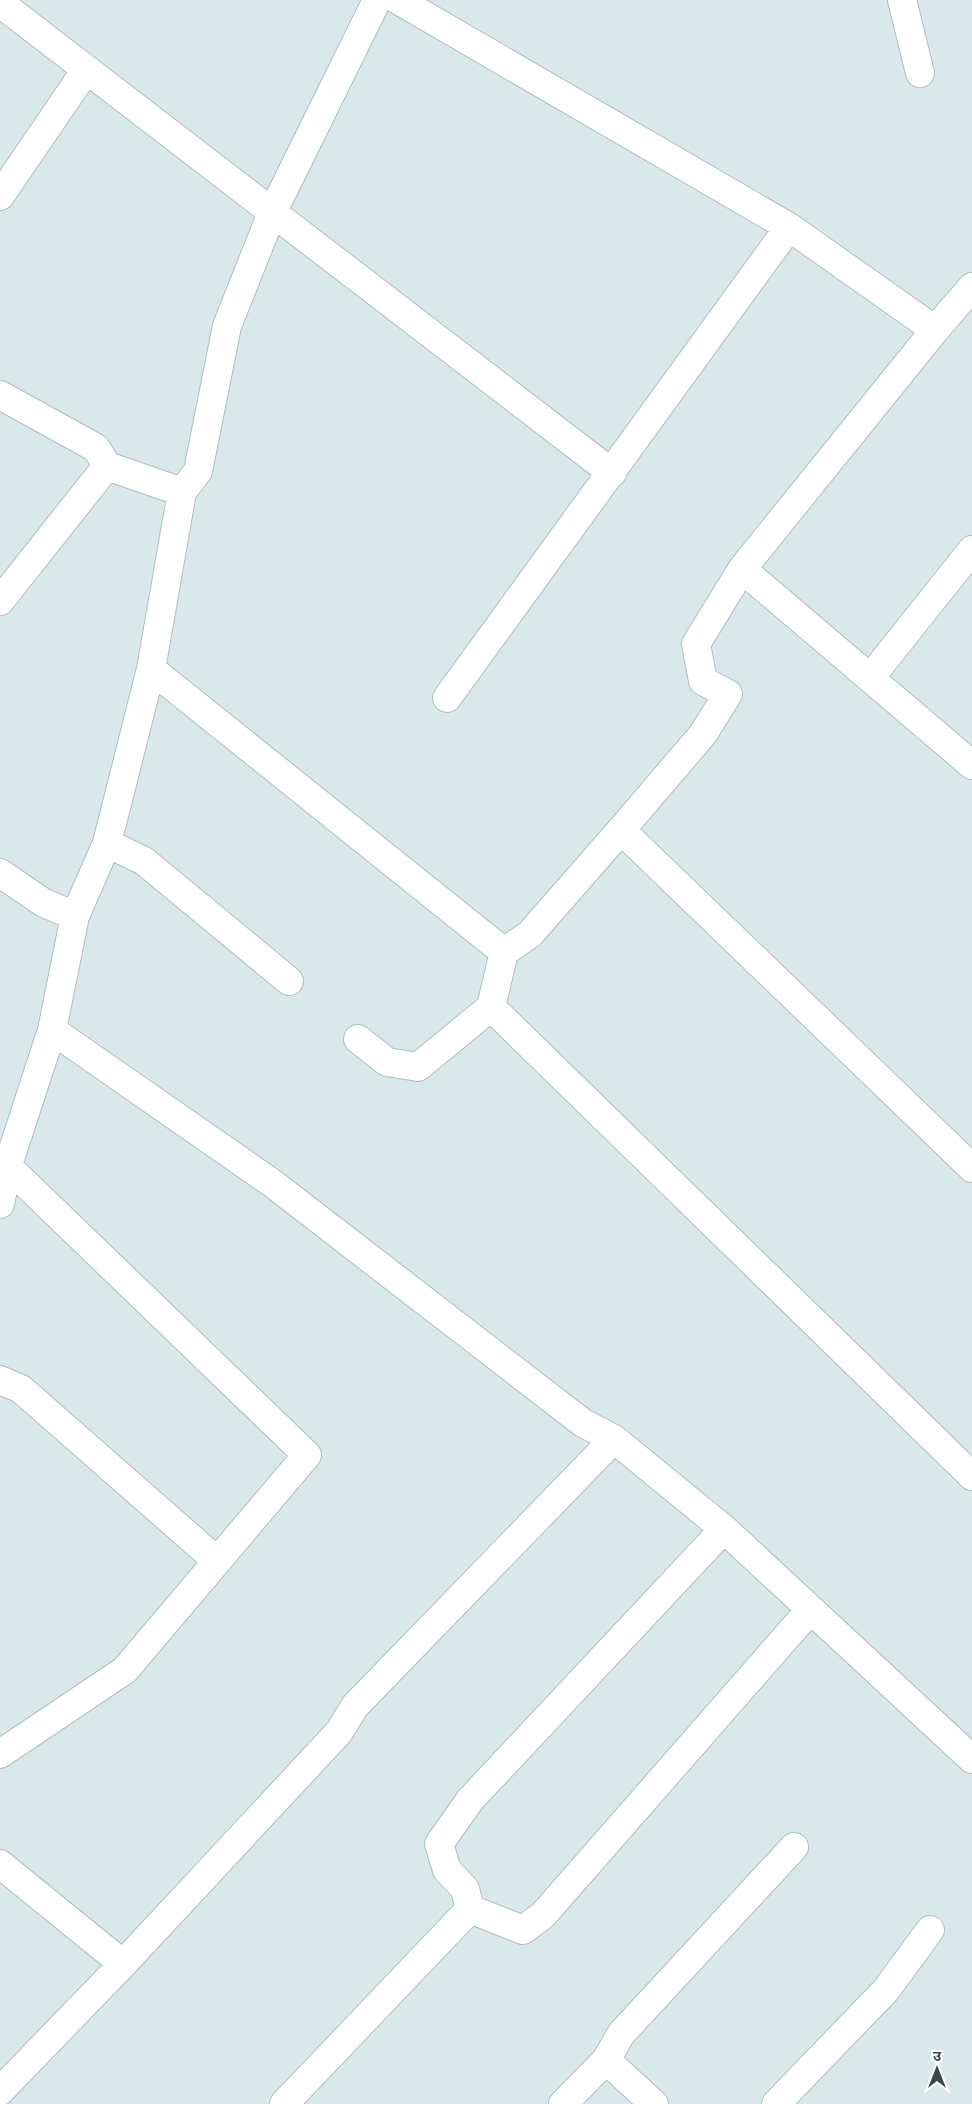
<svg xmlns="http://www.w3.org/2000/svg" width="972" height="2104" font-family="Raleway,'Noto Sans Devanagari',sans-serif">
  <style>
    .residential { fill: #d9e8e8 }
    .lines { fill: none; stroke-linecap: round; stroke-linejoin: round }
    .minor-casing { stroke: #adbfc0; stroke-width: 30 }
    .minor { stroke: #fff; stroke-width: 28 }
  </style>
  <rect width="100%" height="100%" fill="#ebf4f5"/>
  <!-- residential -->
  <path class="residential" d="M 0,0 L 972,0 L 972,2104 L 0,2104 Z"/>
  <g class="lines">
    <!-- minor casing -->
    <g class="minor-casing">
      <path id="minor" d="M 902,0 L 920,73
        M 0,3 L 612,473
        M 0,196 L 86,70
        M 935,330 L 972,287
        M 0,395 L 96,448 L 107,466 L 182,492
        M 742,569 L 972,765
        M 0,601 L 107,466
        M 151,669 L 504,952
        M 870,678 L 972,550
        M 447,698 L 789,227
        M 621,830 L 972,1168
        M 107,843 L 144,861 L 289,981
        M 0,873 L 44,903 L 75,916
        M 491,1007 L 972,1476
        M 52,1030 L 75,916 L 107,843 L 151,669 L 182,492 L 198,471 L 227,326 L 272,213 L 377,0
        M 358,1039 L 387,1062 L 418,1067 L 491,1007 L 504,952 L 530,934 L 621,830 L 703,734 L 728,694 L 703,681 L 696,644 L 742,569 L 935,330 L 789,227 L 398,0
        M 0,1159 L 307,1455 L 125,1670 L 0,1754
        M 0,1204 L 8,1165 L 52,1030 L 272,1183 L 583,1423 L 614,1439 L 724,1529 L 972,1759
        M 0,1380 L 21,1389 L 217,1561
        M 0,1864 L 123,1964
        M 470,1909 L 465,1889 L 447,1870 L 439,1844 L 470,1800 L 724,1529
        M 470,1909 L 523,1930 L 543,1915 L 810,1610
        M 606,2060 L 654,2104
        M 0,2091 L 123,1964 L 339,1732 L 355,1706 L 614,1439
        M 284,2104 L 470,1909
        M 563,2104 L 606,2060 L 621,2034 L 794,1847
        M 776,2104 L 886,1990 L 930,1930"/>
    </g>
    <!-- minor -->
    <use href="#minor" class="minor"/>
  </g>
  <!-- north arrow -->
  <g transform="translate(937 2069)" stroke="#ffffff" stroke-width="4" paint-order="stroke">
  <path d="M0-4L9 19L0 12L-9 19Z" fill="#394848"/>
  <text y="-8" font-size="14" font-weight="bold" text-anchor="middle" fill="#394848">उ</text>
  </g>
</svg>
